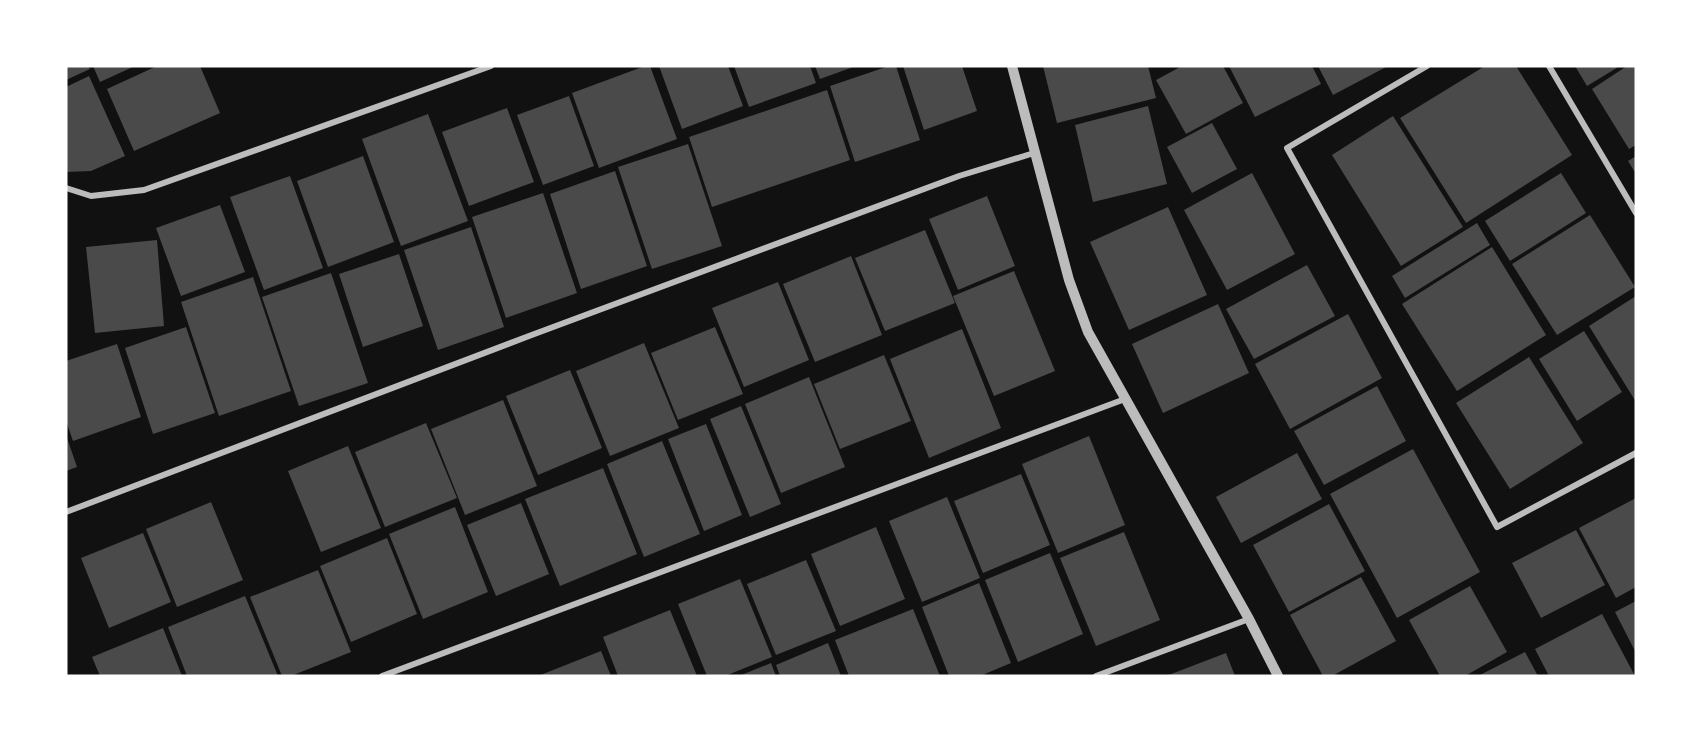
<svg xmlns="http://www.w3.org/2000/svg" width="1702" height="742" font-family="'Space Grotesk',sans-serif">
  <style>
    .building { fill: #4a4a4a }
    .lines { fill: none; stroke-linecap: round; stroke-linejoin: round }
    .minor { stroke: #bcbcbc; stroke-width: 6 }
    .tertiary { stroke: #bcbcbc; stroke-width: 10 }
  </style>
  <rect width="100%" height="100%" fill="#111"/>
  <!-- building -->
  <path class="building" d="M 66,66 L 88,66 L 90,69 L 66,80 Z
    M 93,66 L 135,66 L 100,82 Z
    M 157,66 L 200,66 L 220,113 L 134,151 L 107,89 Z
    M 645,66 L 650,66 L 677,139 L 599,168 L 572,93 Z
    M 659,66 L 728,66 L 743,106 L 682,129 Z
    M 734,66 L 810,66 L 816,83 L 749,107 Z
    M 815,66 L 856,66 L 820,79 Z
    M 889,66 L 896,66 L 920,140 L 855,162 L 830,86 Z
    M 903,66 L 962,66 L 977,111 L 924,130 Z
    M 1043,66 L 1148,66 L 1156,98 L 1057,123 Z
    M 1182,66 L 1223,66 L 1243,103 L 1186,134 L 1156,80 Z
    M 1229,66 L 1312,66 L 1321,84 L 1255,117 Z
    M 1318,66 L 1388,66 L 1333,95 Z
    M 1485,66 L 1516,66 L 1572,155 L 1466,223 L 1400,118 Z
    M 1575,66 L 1620,66 L 1587,86 Z
    M 1627,66 L 1636,66 L 1636,145 L 1629,149 L 1592,89 Z
    M 89,76 L 125,156 L 91,171 L 66,172 L 66,87 Z
    M 827,90 L 850,160 L 712,207 L 689,137 Z
    M 569,96 L 594,166 L 543,185 L 517,115 Z
    M 1148,106 L 1167,184 L 1093,202 L 1075,125 Z
    M 507,108 L 534,182 L 469,206 L 442,132 Z
    M 428,114 L 468,221 L 401,246 L 362,139 Z
    M 1393,116 L 1463,227 L 1401,266 L 1332,155 Z
    M 1212,123 L 1237,169 L 1192,193 L 1167,147 Z
    M 688,144 L 722,246 L 652,269 L 618,167 Z
    M 363,156 L 394,242 L 328,267 L 297,181 Z
    M 1636,156 L 1636,174 L 1628,161 Z
    M 615,171 L 647,266 L 581,289 L 550,194 Z
    M 1252,173 L 1295,254 L 1227,290 L 1184,210 Z
    M 1561,173 L 1586,213 L 1510,261 L 1485,221 Z
    M 290,176 L 323,268 L 264,290 L 230,197 Z
    M 543,193 L 577,293 L 506,318 L 472,217 Z
    M 987,196 L 1015,266 L 958,290 L 929,219 Z
    M 220,205 L 245,272 L 181,296 L 156,228 Z
    M 1168,207 L 1207,295 L 1129,330 L 1090,242 Z
    M 1590,215 L 1635,287 L 1557,335 L 1512,264 Z
    M 1477,223 L 1490,245 L 1405,298 L 1392,276 Z
    M 471,227 L 504,327 L 438,350 L 404,250 Z
    M 925,230 L 955,303 L 885,331 L 855,258 Z
    M 157,240 L 164,326 L 95,333 L 86,247 Z
    M 1492,247 L 1546,335 L 1457,391 L 1402,304 Z
    M 399,254 L 423,326 L 363,347 L 339,274 Z
    M 851,256 L 882,335 L 815,362 L 783,284 Z
    M 1307,265 L 1335,316 L 1254,359 L 1226,309 Z
    M 1014,271 L 1055,371 L 994,396 L 953,296 Z
    M 331,273 L 368,383 L 299,406 L 262,297 Z
    M 253,277 L 291,391 L 219,416 L 181,302 Z
    M 778,282 L 809,360 L 744,387 L 712,308 Z
    M 1636,296 L 1636,402 L 1589,326 Z
    M 1218,304 L 1249,373 L 1163,413 L 1132,344 Z
    M 1348,314 L 1382,378 L 1290,429 L 1255,364 Z
    M 186,327 L 215,413 L 153,434 L 125,348 Z
    M 715,327 L 743,394 L 678,420 L 651,353 Z
    M 962,329 L 1001,428 L 929,458 L 890,359 Z
    M 1584,331 L 1622,392 L 1577,421 L 1539,359 Z
    M 644,343 L 679,428 L 610,456 L 576,371 Z
    M 117,344 L 141,417 L 73,441 L 66,421 L 66,361 Z
    M 884,355 L 911,421 L 840,449 L 814,384 Z
    M 1529,357 L 1583,443 L 1510,489 L 1456,403 Z
    M 570,370 L 602,448 L 538,475 L 506,396 Z
    M 809,377 L 845,467 L 781,493 L 745,404 Z
    M 1377,386 L 1406,441 L 1324,485 L 1294,431 Z
    M 503,400 L 537,486 L 465,515 L 431,429 Z
    M 741,406 L 781,504 L 750,517 L 710,419 Z
    M 426,423 L 457,498 L 385,527 L 355,452 Z
    M 706,424 L 742,515 L 704,531 L 668,439 Z
    M 66,435 L 77,467 L 66,471 Z
    M 1089,436 L 1125,525 L 1058,553 L 1022,464 Z
    M 662,441 L 700,534 L 644,557 L 607,464 Z
    M 348,446 L 381,528 L 321,552 L 288,471 Z
    M 1413,449 L 1480,572 L 1397,618 L 1330,494 Z
    M 1297,453 L 1322,499 L 1241,543 L 1216,497 Z
    M 603,468 L 637,554 L 560,586 L 525,499 Z
    M 1021,474 L 1050,545 L 983,573 L 954,501 Z
    M 947,497 L 980,578 L 922,602 L 889,521 Z
    M 1636,498 L 1636,587 L 1616,598 L 1579,528 Z
    M 211,502 L 243,580 L 177,607 L 146,529 Z
    M 521,503 L 549,574 L 496,596 L 467,525 Z
    M 1329,504 L 1365,571 L 1289,612 L 1253,545 Z
    M 455,507 L 488,592 L 423,619 L 389,534 Z
    M 876,527 L 905,599 L 840,626 L 811,554 Z
    M 1576,530 L 1605,585 L 1541,618 L 1512,563 Z
    M 1124,532 L 1160,620 L 1096,646 L 1060,558 Z
    M 143,533 L 171,602 L 109,628 L 81,558 Z
    M 387,538 L 417,614 L 351,642 L 320,566 Z
    M 1050,553 L 1083,634 L 1018,662 L 985,580 Z
    M 806,560 L 836,631 L 776,655 L 747,584 Z
    M 318,570 L 351,652 L 291,676 L 282,676 L 250,597 Z
    M 1361,577 L 1396,641 L 1332,676 L 1323,676 L 1290,615 Z
    M 740,579 L 772,657 L 725,676 L 707,676 L 678,604 Z
    M 979,583 L 1011,663 L 980,676 L 949,676 L 922,607 Z
    M 1470,586 L 1507,652 L 1465,676 L 1440,676 L 1409,620 Z
    M 245,596 L 278,676 L 187,676 L 168,627 Z
    M 1636,601 L 1636,653 L 1615,612 Z
    M 913,609 L 940,676 L 849,676 L 835,640 Z
    M 670,610 L 697,676 L 618,676 L 603,637 Z
    M 1602,614 L 1635,676 L 1549,676 L 1535,649 Z
    M 163,628 L 182,676 L 100,676 L 92,657 Z
    M 828,643 L 841,676 L 780,676 L 776,665 Z
    M 601,651 L 611,676 L 538,676 Z
    M 1525,652 L 1538,676 L 1478,676 Z
    M 1226,653 L 1235,676 L 1166,676 Z
    M 771,663 L 776,676 L 739,676 Z"/>
  <g class="lines">
    <!-- minor -->
    <path class="minor" d="M 1427,66 L 1287,148 L 1497,527 L 1636,453
      M 1549,66 L 1636,213
      M 66,188 L 91,196 L 144,190 L 491,66
      M 66,512 L 529,336 L 959,176 L 1034,153
      M 382,676 L 1125,399
      M 1096,676 L 1249,619"/>
    <!-- tertiary -->
    <path class="tertiary" d="M 1012,66 L 1069,280 L 1088,332 L 1249,619 L 1278,676"/>
  </g>
  <!-- border -->
  <rect width="1702" height="742" fill="none" stroke="#ffffff" stroke-width="135"/>
</svg>
